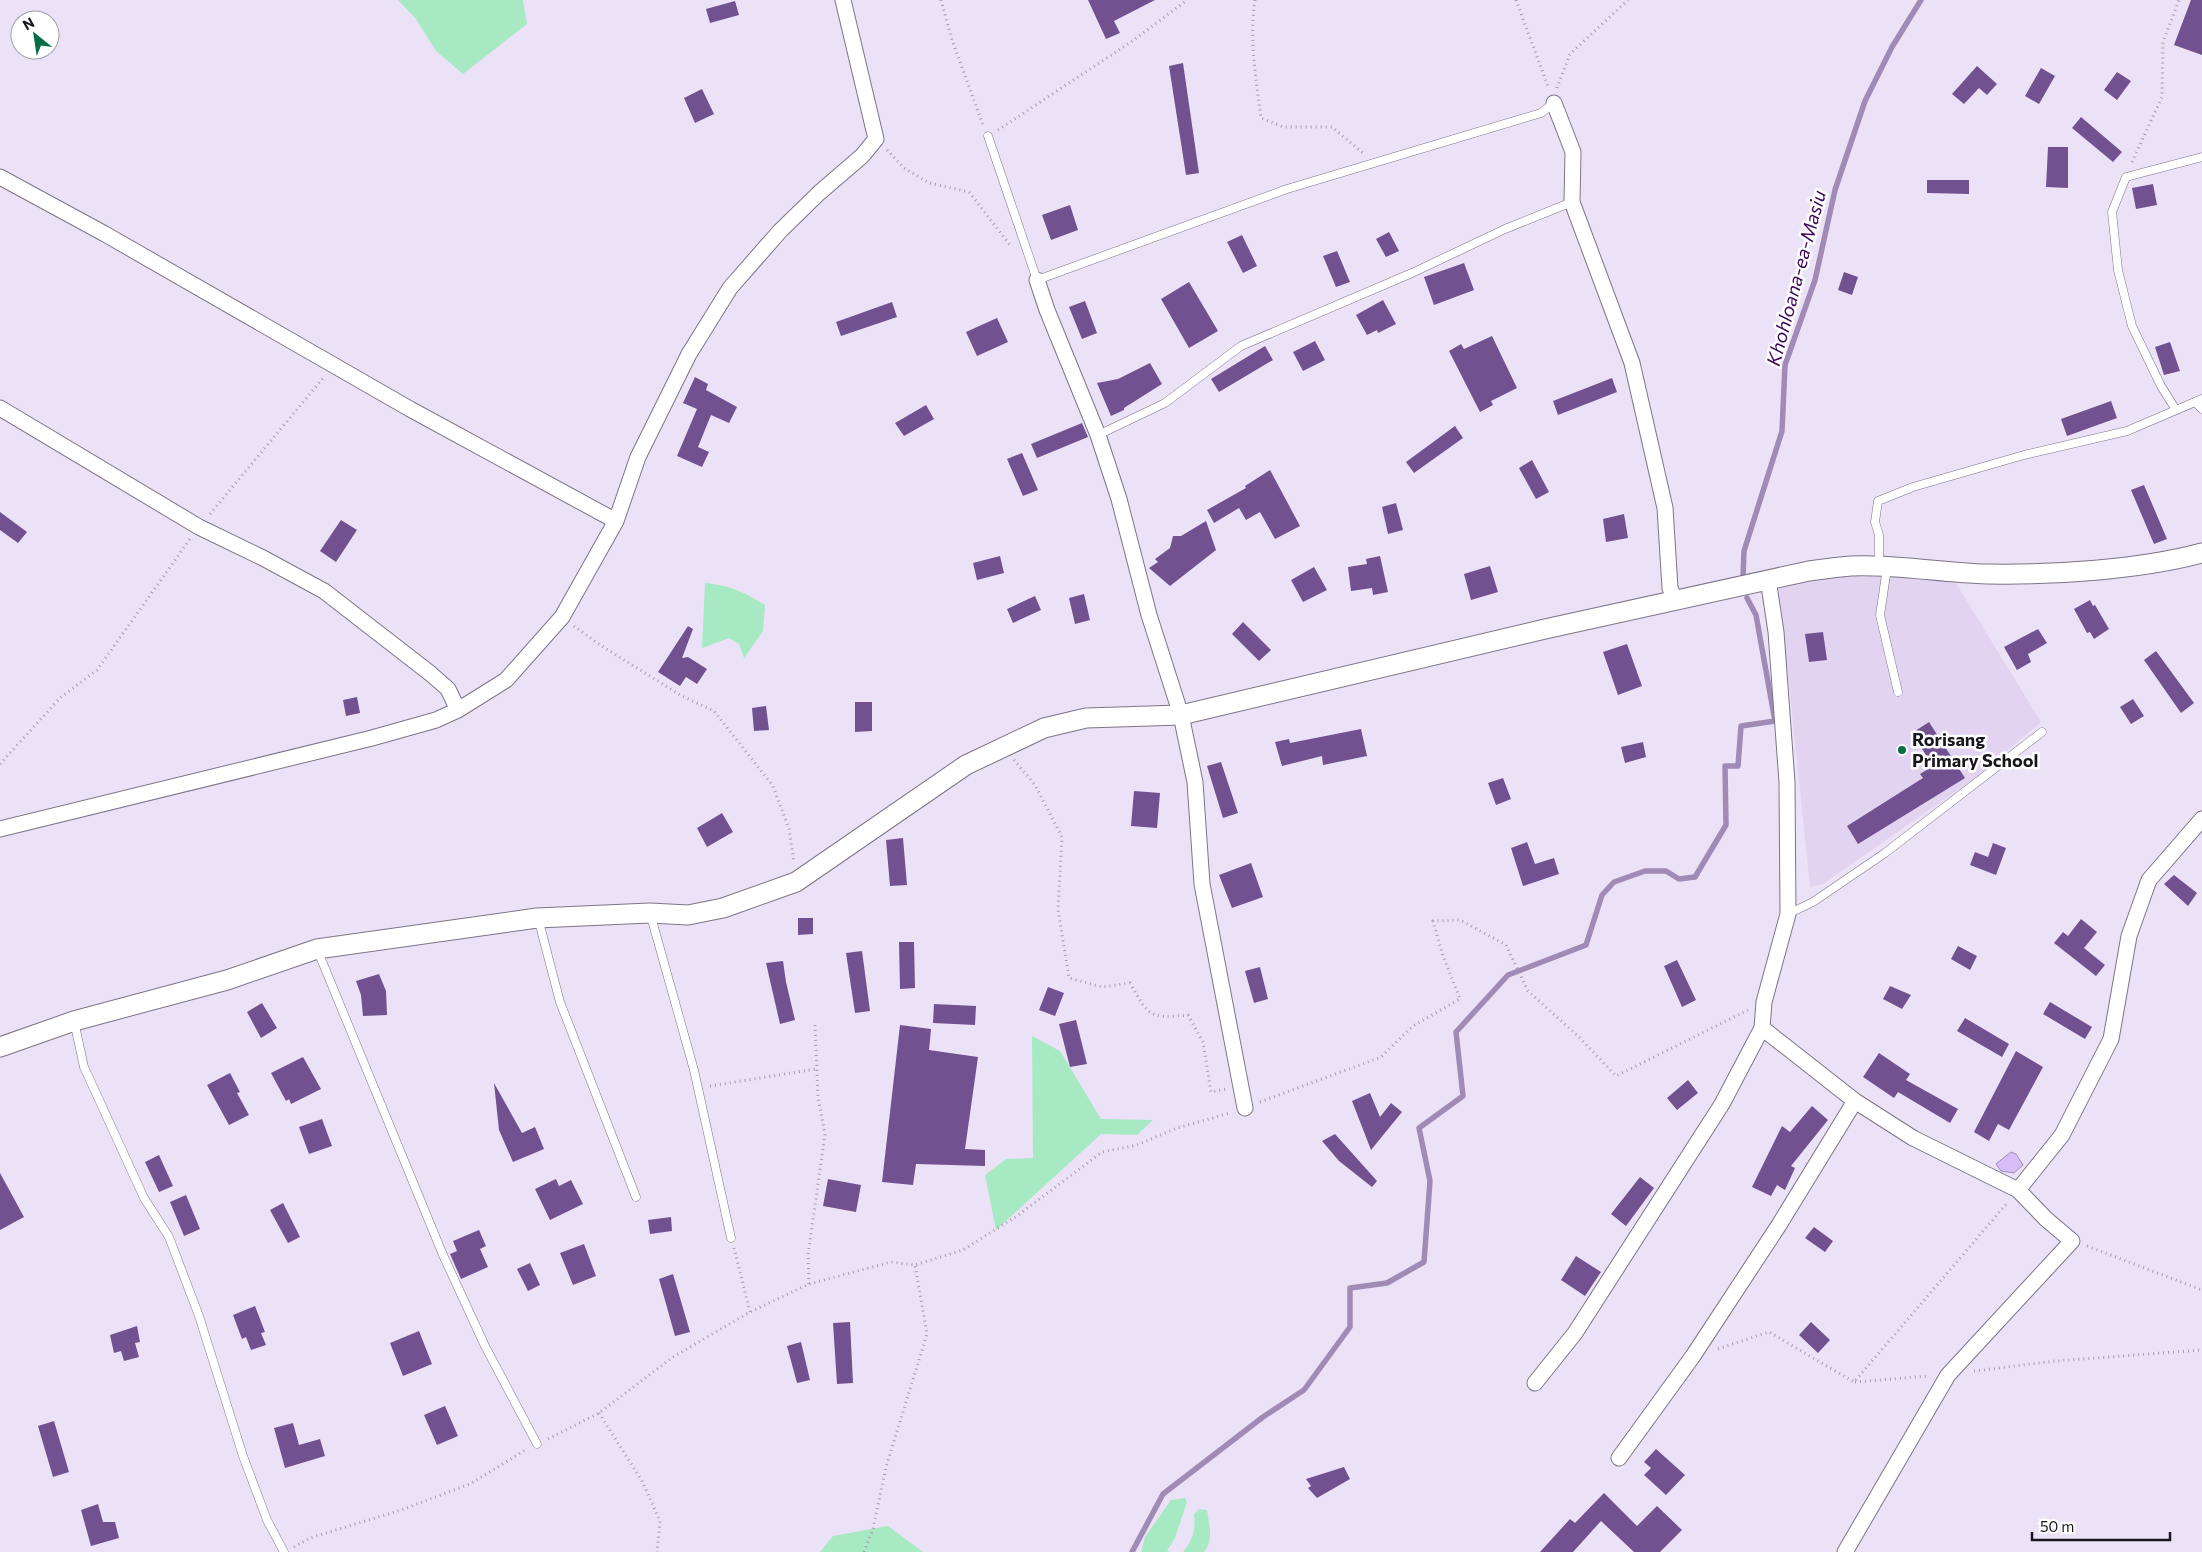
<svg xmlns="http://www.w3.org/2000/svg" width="2202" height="1552" font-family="Commissioner,sans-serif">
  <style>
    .built { fill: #e2d4f0 }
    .green { fill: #a6e9c3 }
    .water { fill: #d9bdf6; stroke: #9f8bb5 }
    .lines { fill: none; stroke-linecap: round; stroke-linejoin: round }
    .stream { stroke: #9f8bb5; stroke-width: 5.5 }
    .building { fill: #725190 }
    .service-casing { stroke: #7d7487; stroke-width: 9 }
    .minor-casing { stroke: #7d7487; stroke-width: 17 }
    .tertiary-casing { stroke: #7d7487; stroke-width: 21 }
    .path { stroke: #a39bac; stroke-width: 3; stroke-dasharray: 1 4; stroke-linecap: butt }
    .service { stroke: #fff; stroke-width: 8 }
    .minor { stroke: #fff; stroke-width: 15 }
    .tertiary { stroke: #fff; stroke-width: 19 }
    .poi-dot { fill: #036e46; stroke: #fff; stroke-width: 2 }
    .labels { text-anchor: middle; stroke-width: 5; stroke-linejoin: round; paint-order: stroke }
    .poi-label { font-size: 18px; font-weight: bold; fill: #19151d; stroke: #fff; text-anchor: start }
    .water-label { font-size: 19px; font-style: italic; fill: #3b085b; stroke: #fff }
  </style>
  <rect width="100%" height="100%" fill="#ece2f7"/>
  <!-- built -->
  <path class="built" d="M 1839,572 L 1954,580 L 2041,722 L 1975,778 L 1823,884 L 1810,887 L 1779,589 Z"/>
  <!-- green -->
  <path class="green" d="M 398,0 L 523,0 L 527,24 L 463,74 L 436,51 L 416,19 Z
    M 705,583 C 728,585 745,592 765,605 L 763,631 L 744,658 L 739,644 L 729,638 L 702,648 Z
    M 1032,1036 L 1060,1051 L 1101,1119 L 1153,1120 L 1137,1135 L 1101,1134 L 996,1230 L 985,1175 L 1006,1159 L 1033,1158 Z
    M 1185,1498 L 1187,1502 L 1175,1538 L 1167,1551 L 1171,1552 L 1141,1552 L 1145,1537 L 1171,1500 Z
    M 1199,1509 L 1207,1510 C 1209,1524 1214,1540 1204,1552 L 1183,1552 C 1193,1540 1196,1529 1194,1514 Z
    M 888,1526 L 923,1552 L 820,1552 L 833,1536 Z"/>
  <!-- water -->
  <path class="water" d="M 2011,1152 L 2016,1154 L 2023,1165 L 2014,1173 L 2001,1171 L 1996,1164 Z"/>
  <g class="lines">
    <!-- stream -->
    <path class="stream" d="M 1743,577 L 1744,551 L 1782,431 L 1785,365 L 1815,280 L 1835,190 L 1865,101 L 1892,47 L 1921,0
      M 1132,1552 L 1163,1494 L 1263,1417 L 1304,1390 L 1350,1327 L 1350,1288 L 1387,1283 L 1424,1262 L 1430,1181 L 1419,1128 L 1463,1096 L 1456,1032 L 1508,975 L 1586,945 L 1602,895 L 1614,882 L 1645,871 L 1666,871 L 1679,879 L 1695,877 L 1726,825 L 1725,766 L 1738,766 L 1741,726 L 1775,721 L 1756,615 L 1747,598"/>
  </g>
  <!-- building -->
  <path class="building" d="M 1088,0 L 1155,0 L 1114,21 L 1120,33 L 1106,39 Z
    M 2191,0 L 2202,0 L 2202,55 L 2174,45 Z
    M 735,1 L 739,15 L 710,23 L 706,9 Z
    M 1183,63 L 1199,173 L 1186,175 L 1169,66 Z
    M 1977,66 L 1997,84 L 1987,95 L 1979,88 L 1964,104 L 1952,94 Z
    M 2041,68 L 2055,76 L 2039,104 L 2025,96 Z
    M 2117,72 L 2131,81 L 2117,100 L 2104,90 Z
    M 702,89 L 714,114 L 695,123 L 684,98 Z
    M 2081,117 L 2122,152 L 2113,162 L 2072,128 Z
    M 2048,147 L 2068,147 L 2068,188 L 2046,187 Z
    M 1927,180 L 1969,180 L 1969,194 L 1927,193 Z
    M 2153,184 L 2157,205 L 2136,209 L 2132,188 Z
    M 1070,205 L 1078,230 L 1051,240 L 1042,215 Z
    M 1389,232 L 1399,251 L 1386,257 L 1376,239 Z
    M 1242,235 L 1257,266 L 1243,273 L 1227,242 Z
    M 1337,251 L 1350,282 L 1336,287 L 1323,256 Z
    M 1464,263 L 1474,290 L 1434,305 L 1424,277 Z
    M 1844,272 L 1858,277 L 1852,295 L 1838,290 Z
    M 1189,282 L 1218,331 L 1189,348 L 1161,299 Z
    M 1383,300 L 1396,324 L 1378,333 L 1377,330 L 1367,335 L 1356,315 Z
    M 1085,301 L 1097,333 L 1082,339 L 1069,307 Z
    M 892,302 L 897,317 L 841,336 L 836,322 Z
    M 997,318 L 1008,342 L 977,356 L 966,332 Z
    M 1492,336 L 1517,388 L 1491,401 L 1493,405 L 1480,412 L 1449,351 L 1461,344 L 1464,349 Z
    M 1315,341 L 1325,360 L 1303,371 L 1293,352 Z
    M 2170,342 L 2180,371 L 2164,375 L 2155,347 Z
    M 1265,346 L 1273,360 L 1219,392 L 1211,379 Z
    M 1150,363 L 1162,384 L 1124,408 L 1124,410 L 1111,416 L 1097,383 L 1118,379 Z
    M 695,377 L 708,384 L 706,390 L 737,407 L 729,423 L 711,415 L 698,447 L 709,452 L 702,467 L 677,456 L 697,409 L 683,403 Z
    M 1612,378 L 1617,392 L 1558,415 L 1553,401 Z
    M 2111,401 L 2117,418 L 2067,436 L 2061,419 Z
    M 926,405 L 934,419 L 904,436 L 895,423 Z
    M 1082,423 L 1088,437 L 1037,458 L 1031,444 Z
    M 1455,426 L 1463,438 L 1414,473 L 1406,462 Z
    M 1022,453 L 1038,490 L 1023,496 L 1007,459 Z
    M 1532,460 L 1549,492 L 1536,499 L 1519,468 Z
    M 1270,470 L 1300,526 L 1275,539 L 1260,512 L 1246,520 L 1239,508 L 1214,523 L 1207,510 L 1246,488 L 1245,486 Z
    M 2144,485 L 2167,539 L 2154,544 L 2131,490 Z
    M 1396,503 L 1403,530 L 1388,534 L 1382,507 Z
    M 0,512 L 27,532 L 18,543 L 0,530 Z
    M 1624,514 L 1628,538 L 1606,542 L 1603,519 Z
    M 341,520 L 357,530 L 336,562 L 320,551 Z
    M 1206,521 L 1216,550 L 1170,586 L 1149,568 L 1158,562 L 1155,559 L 1170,548 L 1173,536 L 1181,536 Z
    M 1000,556 L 1004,573 L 977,580 L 973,563 Z
    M 1380,556 L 1388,592 L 1373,595 L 1372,588 L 1351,591 L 1348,567 L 1367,564 L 1366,559 Z
    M 1490,566 L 1498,592 L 1471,600 L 1464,574 Z
    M 1314,567 L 1327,590 L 1303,602 L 1291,580 Z
    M 1084,594 L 1090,620 L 1075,624 L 1069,598 Z
    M 1035,596 L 1041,610 L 1013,623 L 1007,609 Z
    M 2090,600 L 2093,606 L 2095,605 L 2109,629 L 2094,639 L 2090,632 L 2087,633 L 2074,609 Z
    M 1243,622 L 1271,650 L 1259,661 L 1232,634 Z
    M 688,626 L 693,629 L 682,658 L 688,657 L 707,669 L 697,684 L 686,677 L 680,686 L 658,672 Z
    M 2038,629 L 2047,643 L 2028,654 L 2031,662 L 2017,670 L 2004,647 Z
    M 1823,632 L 1827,660 L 1809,662 L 1805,634 Z
    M 1627,644 L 1642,686 L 1618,695 L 1603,652 Z
    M 2156,651 L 2194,703 L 2181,713 L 2144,660 Z
    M 357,697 L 360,713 L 346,716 L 343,700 Z
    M 2133,699 L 2144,716 L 2131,724 L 2120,707 Z
    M 855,702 L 872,702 L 872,731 L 855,732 Z
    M 766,706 L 769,730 L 754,731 L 752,708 Z
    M 1929,722 L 1965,778 L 1858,844 L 1847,826 L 1923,778 L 1920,774 L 1933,766 L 1912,733 Z
    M 1361,729 L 1367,756 L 1323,765 L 1322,756 L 1282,766 L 1275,742 L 1289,739 L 1290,743 Z
    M 1643,742 L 1646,757 L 1625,763 L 1621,747 Z
    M 1221,762 L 1238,813 L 1223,818 L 1207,766 Z
    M 1503,778 L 1511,799 L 1496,805 L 1488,783 Z
    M 1134,791 L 1160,793 L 1157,828 L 1131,826 Z
    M 722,813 L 733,832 L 707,847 L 697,828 Z
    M 903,838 L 907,885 L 890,886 L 886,840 Z
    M 1527,842 L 1535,864 L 1554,858 L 1559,874 L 1523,886 L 1511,848 Z
    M 1993,843 L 2006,848 L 1996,875 L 1970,865 L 1975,852 L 1988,857 Z
    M 1251,863 L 1263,897 L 1232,908 L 1219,875 Z
    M 2174,875 L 2197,893 L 2188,906 L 2164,884 Z
    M 798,918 L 813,918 L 813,934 L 798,935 Z
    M 2081,919 L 2097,932 L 2084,948 L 2105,965 L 2096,976 L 2054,943 L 2063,932 L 2068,936 Z
    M 899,942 L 914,942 L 915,988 L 900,989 Z
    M 1958,946 L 1977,956 L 1970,970 L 1951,959 Z
    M 862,951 L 870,1011 L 855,1013 L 846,953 Z
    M 1677,960 L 1696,1000 L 1682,1007 L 1664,966 Z
    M 783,961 L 786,982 L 795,1020 L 780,1024 L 766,963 Z
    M 1260,967 L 1268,999 L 1254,1003 L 1245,971 Z
    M 379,974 L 386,991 L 387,1015 L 363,1016 L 361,995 L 356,981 Z
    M 1890,986 L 1911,995 L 1902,1009 L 1883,999 Z
    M 1048,987 L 1064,993 L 1055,1016 L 1039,1010 Z
    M 2050,1002 L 2092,1027 L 2085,1039 L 2043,1014 Z
    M 262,1003 L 277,1028 L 261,1038 L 247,1012 Z
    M 934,1004 L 976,1006 L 975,1025 L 933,1023 Z
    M 1965,1018 L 2009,1044 L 2002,1057 L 1957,1031 Z
    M 1076,1020 L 1087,1064 L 1070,1067 L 1059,1024 Z
    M 900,1025 L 931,1029 L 929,1050 L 978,1057 L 965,1149 L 985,1150 L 985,1166 L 916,1164 L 913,1185 L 882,1182 Z
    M 2016,1051 L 2043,1067 L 2009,1130 L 1998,1124 L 1989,1141 L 1974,1132 Z
    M 1879,1053 L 1910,1074 L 1906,1080 L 1958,1109 L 1950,1123 L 1898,1092 L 1894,1098 L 1863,1077 Z
    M 303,1057 L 321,1089 L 291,1104 L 289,1099 L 286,1101 L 271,1073 Z
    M 230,1073 L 240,1092 L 237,1093 L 249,1115 L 229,1125 L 207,1085 Z
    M 1688,1080 L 1698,1093 L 1677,1110 L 1667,1098 Z
    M 494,1083 L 522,1133 L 535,1127 L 544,1149 L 513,1162 L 499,1130 Z
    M 1370,1093 L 1380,1117 L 1391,1103 L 1402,1112 L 1371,1150 L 1352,1101 Z
    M 1812,1106 L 1828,1120 L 1791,1166 L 1795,1168 L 1785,1190 L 1777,1185 L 1771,1196 L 1752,1187 L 1782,1126 L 1790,1132 Z
    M 322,1119 L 332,1146 L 309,1154 L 299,1127 Z
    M 1335,1134 L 1377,1181 L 1372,1187 L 1339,1161 L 1322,1141 Z
    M 159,1155 L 173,1186 L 159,1192 L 145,1162 Z
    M 0,1173 L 24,1217 L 0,1230 Z
    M 1640,1177 L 1654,1188 L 1626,1226 L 1611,1214 Z
    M 556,1179 L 559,1186 L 571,1180 L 583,1204 L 550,1220 L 535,1189 Z
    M 828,1179 L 861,1185 L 856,1212 L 823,1206 Z
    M 186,1195 L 200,1229 L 184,1236 L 170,1202 Z
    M 283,1203 L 300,1237 L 288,1243 L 270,1210 Z
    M 671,1217 L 672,1231 L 650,1234 L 648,1220 Z
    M 1814,1227 L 1833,1241 L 1825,1252 L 1805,1238 Z
    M 479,1230 L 486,1246 L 480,1249 L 488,1267 L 461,1279 L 450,1254 L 457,1251 L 453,1241 Z
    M 584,1244 L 596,1276 L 573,1285 L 560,1253 Z
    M 1576,1256 L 1601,1272 L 1585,1296 L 1561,1280 Z
    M 530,1263 L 540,1285 L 528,1291 L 517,1269 Z
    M 673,1274 L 690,1332 L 675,1336 L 659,1279 Z
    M 255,1306 L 265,1332 L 261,1333 L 266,1345 L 251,1350 L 246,1337 L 242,1339 L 233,1315 Z
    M 850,1322 L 853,1383 L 837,1384 L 833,1323 Z
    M 1811,1322 L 1830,1340 L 1818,1353 L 1799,1335 Z
    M 137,1326 L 140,1342 L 135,1343 L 139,1357 L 124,1361 L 121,1351 L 114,1353 L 110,1335 Z
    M 419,1331 L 432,1364 L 403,1376 L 390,1343 Z
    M 801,1342 L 810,1380 L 797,1383 L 787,1346 Z
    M 445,1406 L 458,1436 L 437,1445 L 424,1415 Z
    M 54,1421 L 69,1472 L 53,1477 L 38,1426 Z
    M 293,1423 L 299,1445 L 320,1439 L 325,1456 L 285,1468 L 274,1428 Z
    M 1656,1449 L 1685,1475 L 1666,1495 L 1644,1475 L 1651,1468 L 1644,1462 Z
    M 1344,1467 L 1350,1479 L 1317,1498 L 1308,1488 L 1311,1486 L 1306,1479 Z
    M 1604,1493 L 1637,1526 L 1657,1506 L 1682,1530 L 1660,1552 L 1634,1552 L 1601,1521 L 1573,1552 L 1540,1552 L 1570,1519 L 1575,1523 Z
    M 98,1504 L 103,1522 L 115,1522 L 119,1538 L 91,1546 L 81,1510 Z"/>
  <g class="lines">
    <!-- service casing -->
    <g class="service-casing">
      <path id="service" d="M 988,136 L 1037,280 L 1287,189 L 1541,113 L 1554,103
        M 2195,402 L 2202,409
        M 2176,410 L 2161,386 L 2132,326 L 2118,270 L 2112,212 L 2126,177 L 2202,157
        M 1098,435 L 1165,403 L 1241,346 L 1412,273 L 1505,229 L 1572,202
        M 1879,565 L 1879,535 L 1875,522 L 1878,501 L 1913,487 L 2024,455 L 2127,431 L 2202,399
        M 1887,568 L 1880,615 L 1898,692
        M 650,913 L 694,1070 L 731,1238
        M 1788,914 L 1813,902 L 1885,853 L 2042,732
        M 538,918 L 560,1002 L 636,1197
        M 317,949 L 443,1255 L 485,1346 L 537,1444
        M 74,1021 L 84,1067 L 144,1198 L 169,1237 L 199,1316 L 243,1456 L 267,1520 L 284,1552"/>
    </g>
    <!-- minor casing -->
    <g class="minor-casing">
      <path id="minor" d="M 1554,103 L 1573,152 L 1572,202 L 1632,363 L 1665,508 L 1670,588 L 1675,600
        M 0,177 L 105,234 L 410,409 L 616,521
        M 1037,280 L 1047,310 L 1098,435 L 1119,499 L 1149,615 L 1181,715 L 1195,782 L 1202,884 L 1245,1108
        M 0,408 L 199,527 L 263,558 L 324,591 L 431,674 L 448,689 L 458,710
        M 1768,579 L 1776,632 L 1787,782 L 1788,914 L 1764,1002 L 1762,1028 L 1855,1101 L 1913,1138 L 2018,1190 L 2062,1135 L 2111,1039 L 2129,936 L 2149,880 L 2202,819
        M 0,829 L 372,738 L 436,720 L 458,710 L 506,680 L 562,617 L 616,521 L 638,457 L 689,354 L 730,288 L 780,231 L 819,193 L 862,156 L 876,139 L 843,0
        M 1535,1383 L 1575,1333 L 1722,1104 L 1762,1028
        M 1619,1458 L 1693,1356 L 1779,1225 L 1855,1101
        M 1845,1552 L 1948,1375 L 2072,1241 L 2046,1219 L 2018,1190"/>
    </g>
    <!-- tertiary casing -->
    <g class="tertiary-casing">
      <path id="tertiary" d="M 0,1047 L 74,1021 L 227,980 L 317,949 L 537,918 L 650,913 L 688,915 L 723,908 L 796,882 L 966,765 L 1044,728 L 1086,718 L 1181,715 L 1545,629 L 1809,571 C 1823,569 1837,567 1851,566 C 1896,564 1942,573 1987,574 C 2053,575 2139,570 2202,553"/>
    </g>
    <!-- path -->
    <path class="path" d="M 941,0 L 952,40 L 983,125
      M 1255,0 C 1249,39 1256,79 1261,118 L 1283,127 L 1332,127 L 1364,154
      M 1516,0 L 1549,89
      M 1557,88 L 1570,54 L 1628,0
      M 998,130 L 1131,42 L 1187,0
      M 887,150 L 904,168 L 929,183 L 969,192 L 1010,245
      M 2132,162 L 2162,97 L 2163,42 L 2179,0
      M 210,514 L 324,377
      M 574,626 L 600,645 L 682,696 L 714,711 L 773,786 L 789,829 L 794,863
      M 1014,760 L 1035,785 L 1062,837 L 1058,910 L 1069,978 L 1102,987 L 1130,983 C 1149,1016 1148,1019 1188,1015 L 1203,1042 L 1211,1092 L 1227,1089
      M 0,764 L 60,698 L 97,670 L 190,539
      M 710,1086 L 816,1069
      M 1260,1102 L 1381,1057 L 1413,1026 L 1460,999 L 1443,956 L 1433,921 L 1460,920 L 1506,945 L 1528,991 L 1579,1037 L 1616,1076 L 1748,1010
      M 2087,1246 L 2202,1290
      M 734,1248 L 750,1312
      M 809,1284 L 808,1255 L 825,1134 L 818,1097 L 815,1025
      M 1718,1349 L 1769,1332 L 1854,1382 L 2008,1202
      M 1974,1371 L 2055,1361 L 2202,1350
      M 1855,1382 L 1928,1376
      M 599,1413 L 642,1481 L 660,1521 L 657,1552
      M 548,1439 L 599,1413 L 673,1357 L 750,1312 L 809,1284 L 891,1262 L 915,1265 L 963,1250 L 1017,1216 L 1102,1152 L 1137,1145 L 1177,1128 L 1230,1113
      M 294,1547 L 310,1538 L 401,1510 L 470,1484 L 527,1449
      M 864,1552 L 873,1529 L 886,1467 L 927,1334 L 915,1265"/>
    <!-- service -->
    <use href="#service" class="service"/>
    <!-- minor -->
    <use href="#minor" class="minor"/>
    <!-- tertiary -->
    <use href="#tertiary" class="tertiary"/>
  </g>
  <!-- markers -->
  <circle class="poi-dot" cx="1902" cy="750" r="5"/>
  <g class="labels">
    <!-- poi labels -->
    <g class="poi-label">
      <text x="1912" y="746">Rorisang<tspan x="1912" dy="21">Primary School</tspan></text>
    </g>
    <!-- water labels -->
    <g class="water-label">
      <text transform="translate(1796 278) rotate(-75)" y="7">Khohloana-ea-Masiu</text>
    </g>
  </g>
  <!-- north arrow -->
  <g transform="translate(35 35) rotate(330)"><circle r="24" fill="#ffffff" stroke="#a3a1a5"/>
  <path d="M0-4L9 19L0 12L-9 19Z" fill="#036e46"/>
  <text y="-8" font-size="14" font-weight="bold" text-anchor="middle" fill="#19151d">N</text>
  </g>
  <!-- scale -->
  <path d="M2032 1532v8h138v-8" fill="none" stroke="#19151d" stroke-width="2.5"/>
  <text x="2040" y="1532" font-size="15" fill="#19151d" stroke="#ffffff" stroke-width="4" paint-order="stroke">50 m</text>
</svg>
